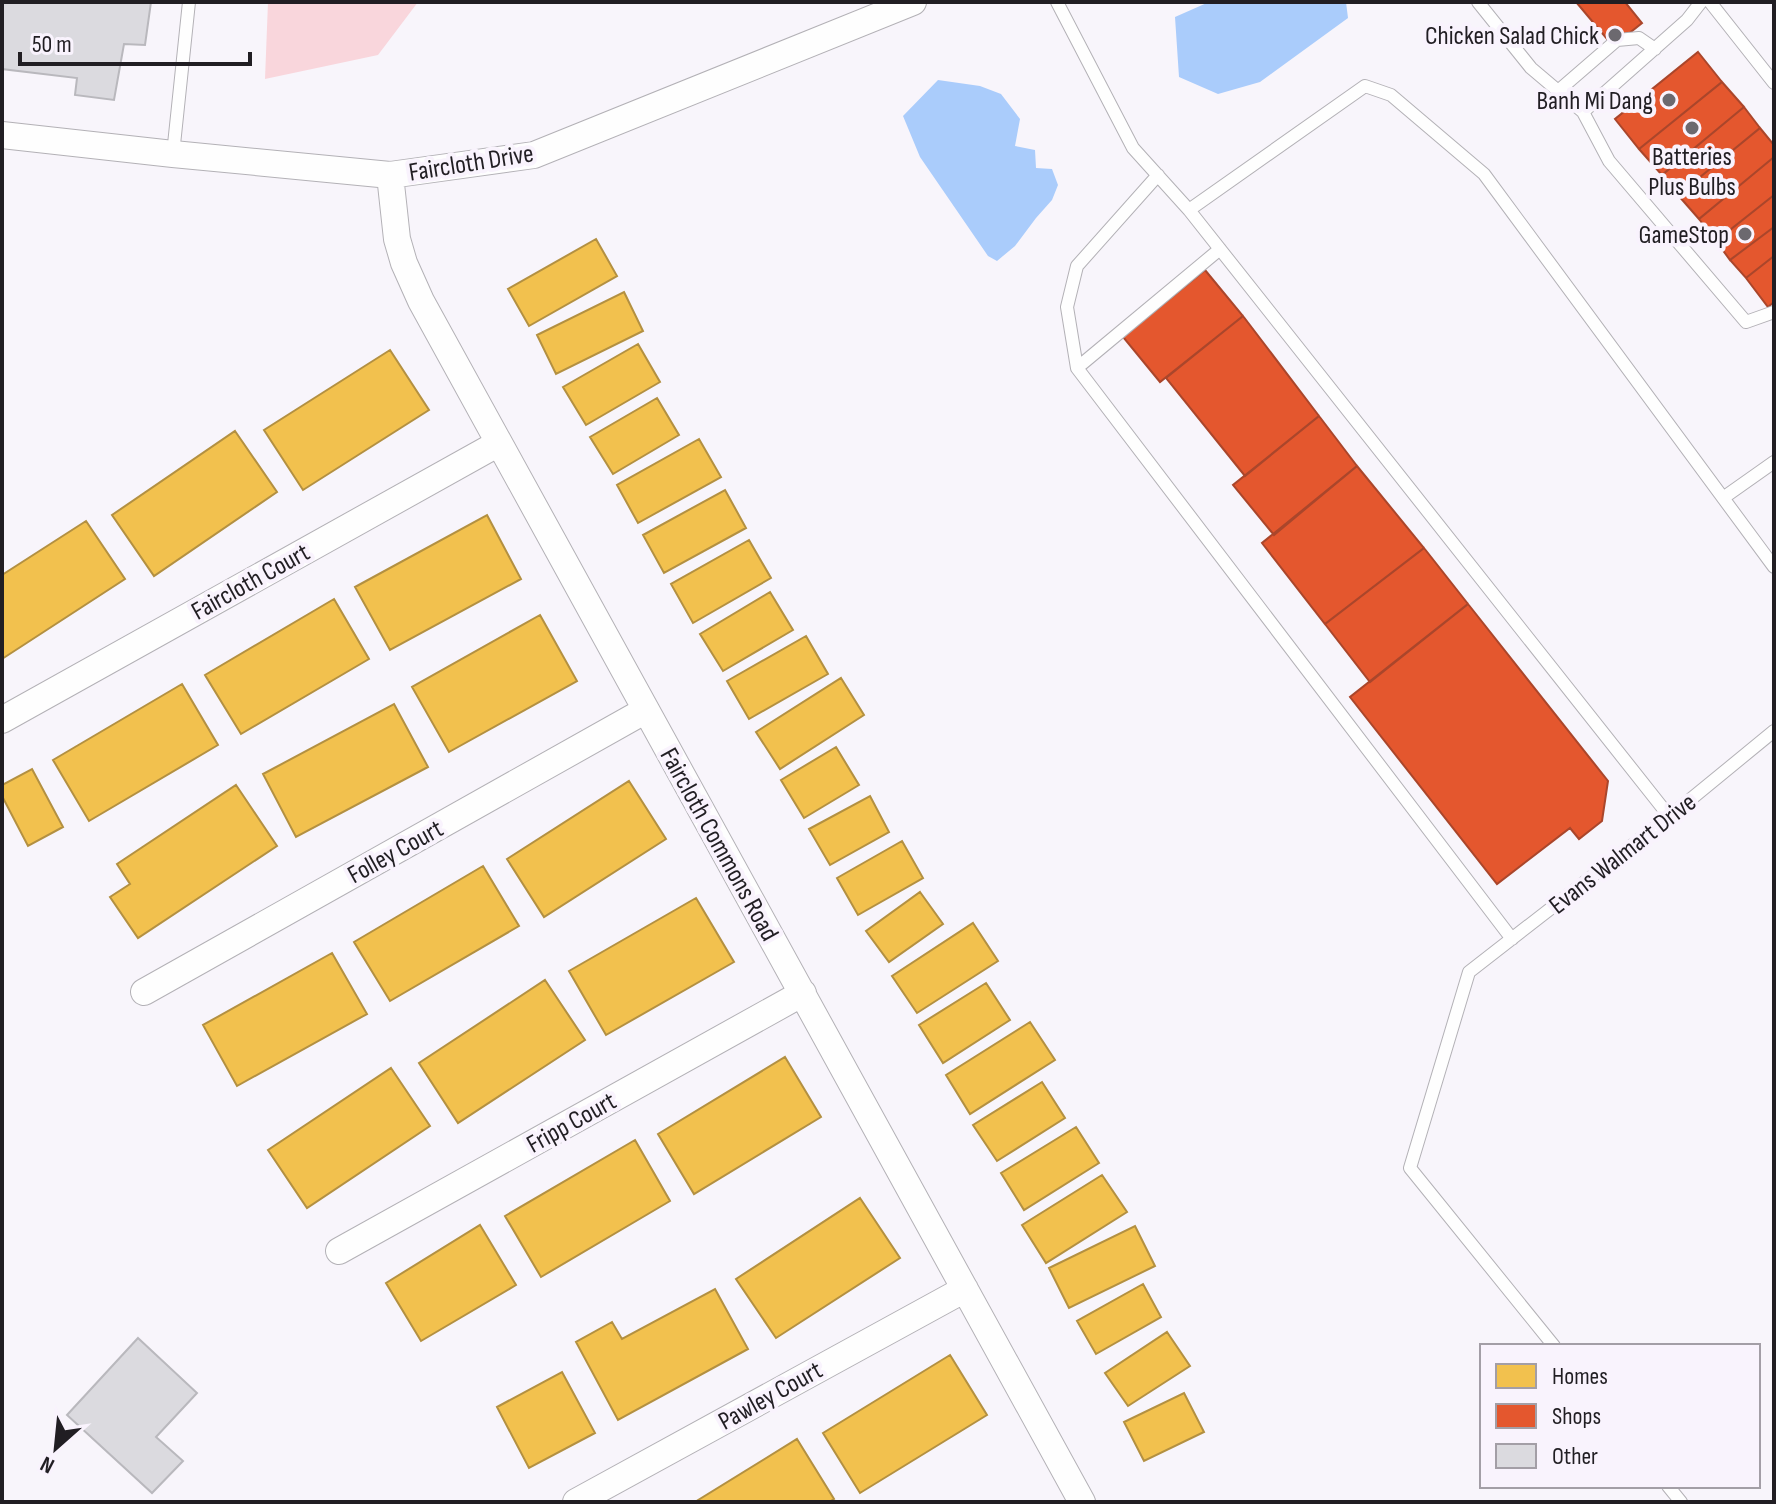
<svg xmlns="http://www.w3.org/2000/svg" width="1776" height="1504" font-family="'Sofia Sans Condensed',sans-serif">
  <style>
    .green { fill: #f9d6dc }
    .water { fill: #aaccfb }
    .homes { fill: #f2c14e; stroke: #b39041; stroke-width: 2 }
    .shops { fill: #e4572e; stroke: #aa462b; stroke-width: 2 }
    .building { fill: #dbdadf; stroke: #b9b8bd; stroke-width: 2 }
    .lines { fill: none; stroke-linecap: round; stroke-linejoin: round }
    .lane-casing { stroke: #b3b1b6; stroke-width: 14 }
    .street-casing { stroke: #b3b1b6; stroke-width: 28 }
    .lane { stroke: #fefefe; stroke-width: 12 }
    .street { stroke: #fefefe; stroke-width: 26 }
    .poi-dot { fill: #6c696f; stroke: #f9f3fd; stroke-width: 3 }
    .labels { text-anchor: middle; stroke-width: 8; stroke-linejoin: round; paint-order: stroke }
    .poi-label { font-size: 26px; fill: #211e23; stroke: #f9f3fd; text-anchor: end }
    .street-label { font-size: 26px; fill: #211e23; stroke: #f9f3fd }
  </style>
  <rect width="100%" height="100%" fill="#f8f5fb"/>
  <!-- green -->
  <path class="green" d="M 268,2 L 418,2 L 378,55 L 265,79 Z"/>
  <!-- water -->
  <path class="water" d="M 1209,2 L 1346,2 L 1348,18 L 1260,82 L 1218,94 L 1179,77 L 1175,17 Z
    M 938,80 L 980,86 L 1001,94 L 1020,119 L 1015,146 L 1035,150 L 1036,168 L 1052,169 L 1058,185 L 1052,200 L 1036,218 L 1015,246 L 997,261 L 988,256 L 920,157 L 903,116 Z"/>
  <!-- homes -->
  <path class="homes" d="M 596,239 L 617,276 L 529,326 L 508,289 Z
    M 624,292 L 643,331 L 556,374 L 537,335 Z
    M 638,344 L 660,382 L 586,425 L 563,387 Z
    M 390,350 L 429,410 L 303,490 L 264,430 Z
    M 657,398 L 679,435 L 613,474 L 590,437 Z
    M 235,431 L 277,492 L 154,576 L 112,515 Z
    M 699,439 L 721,477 L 638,523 L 617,485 Z
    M 725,490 L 746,528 L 664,573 L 643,535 Z
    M 487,515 L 521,579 L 390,650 L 355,587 Z
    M 86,521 L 125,579 L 2,659 L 2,575 Z
    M 749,540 L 771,578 L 693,623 L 671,584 Z
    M 770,592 L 793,630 L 723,671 L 700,634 Z
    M 334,599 L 369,659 L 241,734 L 205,675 Z
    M 540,615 L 577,681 L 449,752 L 412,687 Z
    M 806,636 L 828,674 L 749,719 L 727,681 Z
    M 841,678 L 864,715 L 780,769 L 756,732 Z
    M 182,684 L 218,745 L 89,821 L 53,760 Z
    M 394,704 L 428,767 L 296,837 L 263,774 Z
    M 836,747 L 859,785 L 804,818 L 781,780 Z
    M 32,769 L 63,827 L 28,846 L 2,796 L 2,785 Z
    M 629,781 L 666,839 L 544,917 L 507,859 Z
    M 236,785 L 277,846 L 138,938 L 110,897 L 130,884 L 117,864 Z
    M 870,796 L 889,832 L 830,865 L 809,829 Z
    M 902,841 L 923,878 L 858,915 L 837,878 Z
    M 483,866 L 519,926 L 390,1001 L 354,942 Z
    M 920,892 L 943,924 L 889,962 L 866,931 Z
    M 696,898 L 734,962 L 606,1035 L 569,971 Z
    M 973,923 L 998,961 L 917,1013 L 892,976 Z
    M 332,953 L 367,1014 L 237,1086 L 203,1025 Z
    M 545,980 L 585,1040 L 458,1123 L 419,1063 Z
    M 986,983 L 1010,1020 L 943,1063 L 919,1025 Z
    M 1030,1022 L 1055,1060 L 970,1114 L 946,1075 Z
    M 785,1057 L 821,1117 L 694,1194 L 658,1134 Z
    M 391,1068 L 430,1126 L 307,1208 L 268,1150 Z
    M 1042,1082 L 1065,1118 L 997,1161 L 973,1125 Z
    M 1076,1127 L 1099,1163 L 1024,1210 L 1001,1173 Z
    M 635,1140 L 670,1201 L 541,1277 L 505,1216 Z
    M 1102,1175 L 1127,1212 L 1046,1263 L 1022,1225 Z
    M 860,1198 L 900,1258 L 776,1338 L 736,1279 Z
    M 480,1225 L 516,1285 L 421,1341 L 386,1283 Z
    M 1135,1226 L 1155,1266 L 1069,1308 L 1049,1268 Z
    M 1143,1284 L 1161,1317 L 1096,1354 L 1077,1321 Z
    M 715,1289 L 748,1349 L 618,1420 L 576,1342 L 612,1322 L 622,1339 Z
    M 1167,1332 L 1190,1366 L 1128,1406 L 1105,1373 Z
    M 950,1355 L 987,1415 L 860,1493 L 823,1433 Z
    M 562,1372 L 595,1433 L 529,1468 L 497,1407 Z
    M 1184,1393 L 1204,1432 L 1144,1461 L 1124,1422 Z
    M 797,1439 L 834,1499 L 829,1502 L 695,1502 Z"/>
  <!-- shops -->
  <path class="shops" d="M 1576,2 L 1625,2 L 1642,23 L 1613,46 Z
    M 1698,52 L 1722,82 L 1639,149 L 1615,119 Z
    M 1722,82 L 1744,107 L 1662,175 L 1639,149 Z
    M 1744,107 L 1760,128 L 1678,195 L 1662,175 Z
    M 1760,128 L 1774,145 L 1774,157 L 1699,219 L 1678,195 Z
    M 1774,157 L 1774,195 L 1716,241 L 1699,219 Z
    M 1774,195 L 1774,227 L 1730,260 L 1716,241 Z
    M 1774,227 L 1774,256 L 1746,278 L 1730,260 Z
    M 1774,256 L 1774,302 L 1768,307 L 1746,278 Z
    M 1205,270 L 1243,316 L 1160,382 L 1123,337 Z
    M 1243,316 L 1319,416 L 1245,476 L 1166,378 Z
    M 1319,416 L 1357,466 L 1274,535 L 1233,485 Z
    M 1357,466 L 1424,548 L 1325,624 L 1262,543 Z
    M 1424,548 L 1468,604 L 1370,682 L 1325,624 Z
    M 1468,604 L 1608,781 L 1602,821 L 1579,839 L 1570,828 L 1497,884 L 1350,697 Z"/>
  <!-- building -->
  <path class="building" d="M 2,2 L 151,2 L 145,45 L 124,44 L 114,100 L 75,95 L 77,78 L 2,69 Z
    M 138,1338 L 197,1393 L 156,1437 L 183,1461 L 152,1493 L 67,1415 Z"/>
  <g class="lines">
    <!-- lane casing -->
    <g class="lane-casing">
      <path id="lane" d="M 1057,2 L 1133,148 L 1189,210
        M 1478,2 L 1531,68 L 1583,112 L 1687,20 L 1701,2
        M 1710,2 L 1774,83
        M 1558,91 L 1617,40 L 1639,38 L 1655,49
        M 1583,112 L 1609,161 L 1746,322 L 1774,312
        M 173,154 L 189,2
        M 1158,175 L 1077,266 L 1067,307 L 1077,368 L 1512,939
        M 1077,368 L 1220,249
        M 1723,498 L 1774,462
        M 1669,816 L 1189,210 L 1365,86 L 1391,95 L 1484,174 L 1774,567
        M 1554,1346 L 1410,1168 L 1469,972 L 1680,808 L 1774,731
        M 1668,1486 L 1681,1502"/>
    </g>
    <!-- street casing -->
    <g class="street-casing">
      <path id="street" d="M 2,135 L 173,154 L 390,175 L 534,155 L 913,2
        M 390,175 L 397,239 L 404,263 L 421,301 L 1082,1502
        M 2,720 L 499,443
        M 144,992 L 646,710
        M 339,1251 L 803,993
        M 576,1502 L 965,1289"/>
    </g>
    <!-- lane -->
    <use href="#lane" class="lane"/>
    <!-- street -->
    <use href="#street" class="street"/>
  </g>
  <!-- markers -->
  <g class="poi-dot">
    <circle cx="1615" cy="35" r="8"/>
    <circle cx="1669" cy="100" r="8"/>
    <circle cx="1692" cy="128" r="8"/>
    <circle cx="1745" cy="234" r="8"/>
  </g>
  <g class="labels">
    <!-- poi labels -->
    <g class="poi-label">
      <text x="1599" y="44">Chicken Salad Chick</text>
      <text x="1653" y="109">Banh Mi Dang</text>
      <text x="1692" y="165" text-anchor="middle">Batteries<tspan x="1692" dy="30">Plus Bulbs</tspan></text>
      <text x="1729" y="243">GameStop</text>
    </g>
    <!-- street labels -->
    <g class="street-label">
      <text transform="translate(471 162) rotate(-9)" y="9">Faircloth Drive</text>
      <text transform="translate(250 581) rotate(-29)" y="9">Faircloth Court</text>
      <text transform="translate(720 844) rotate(61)" y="9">Faircloth Commons Road</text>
      <text transform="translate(395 851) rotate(-29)" y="9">Folley Court</text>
      <text transform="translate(1622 853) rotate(-38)" y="9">Evans Walmart Drive</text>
      <text transform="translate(571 1122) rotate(-29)" y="9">Fripp Court</text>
      <text transform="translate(770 1395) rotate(-29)" y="9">Pawley Court</text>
    </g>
  </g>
  <!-- border -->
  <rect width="1776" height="1504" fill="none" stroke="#211e23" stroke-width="8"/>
  <!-- legend -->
  <rect x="1480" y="1344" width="280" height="144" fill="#f9f3fd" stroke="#a39ea6" stroke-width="2"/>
  <rect x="1496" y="1364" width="40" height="24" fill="#f2c14e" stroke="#a39ea6" stroke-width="2"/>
  <text x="1552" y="1384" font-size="24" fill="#211e23">Homes</text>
  <rect x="1496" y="1404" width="40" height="24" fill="#e4572e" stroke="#a39ea6" stroke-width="2"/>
  <text x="1552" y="1424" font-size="24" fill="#211e23">Shops</text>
  <rect x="1496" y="1444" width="40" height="24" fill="#dbdadf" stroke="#a39ea6" stroke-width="2"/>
  <text x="1552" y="1464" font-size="24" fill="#211e23">Other</text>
  <!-- north arrow -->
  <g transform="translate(56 1448) rotate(207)" stroke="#f9f3fd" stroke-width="6" paint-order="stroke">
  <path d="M0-6L14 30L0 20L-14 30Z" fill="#211e23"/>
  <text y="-12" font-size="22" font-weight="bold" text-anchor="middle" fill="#211e23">N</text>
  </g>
  <!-- scale -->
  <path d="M20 52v12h230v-12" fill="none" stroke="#211e23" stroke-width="4"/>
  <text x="32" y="52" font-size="24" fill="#211e23" stroke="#f9f3fd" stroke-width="6" paint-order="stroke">50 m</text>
</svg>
